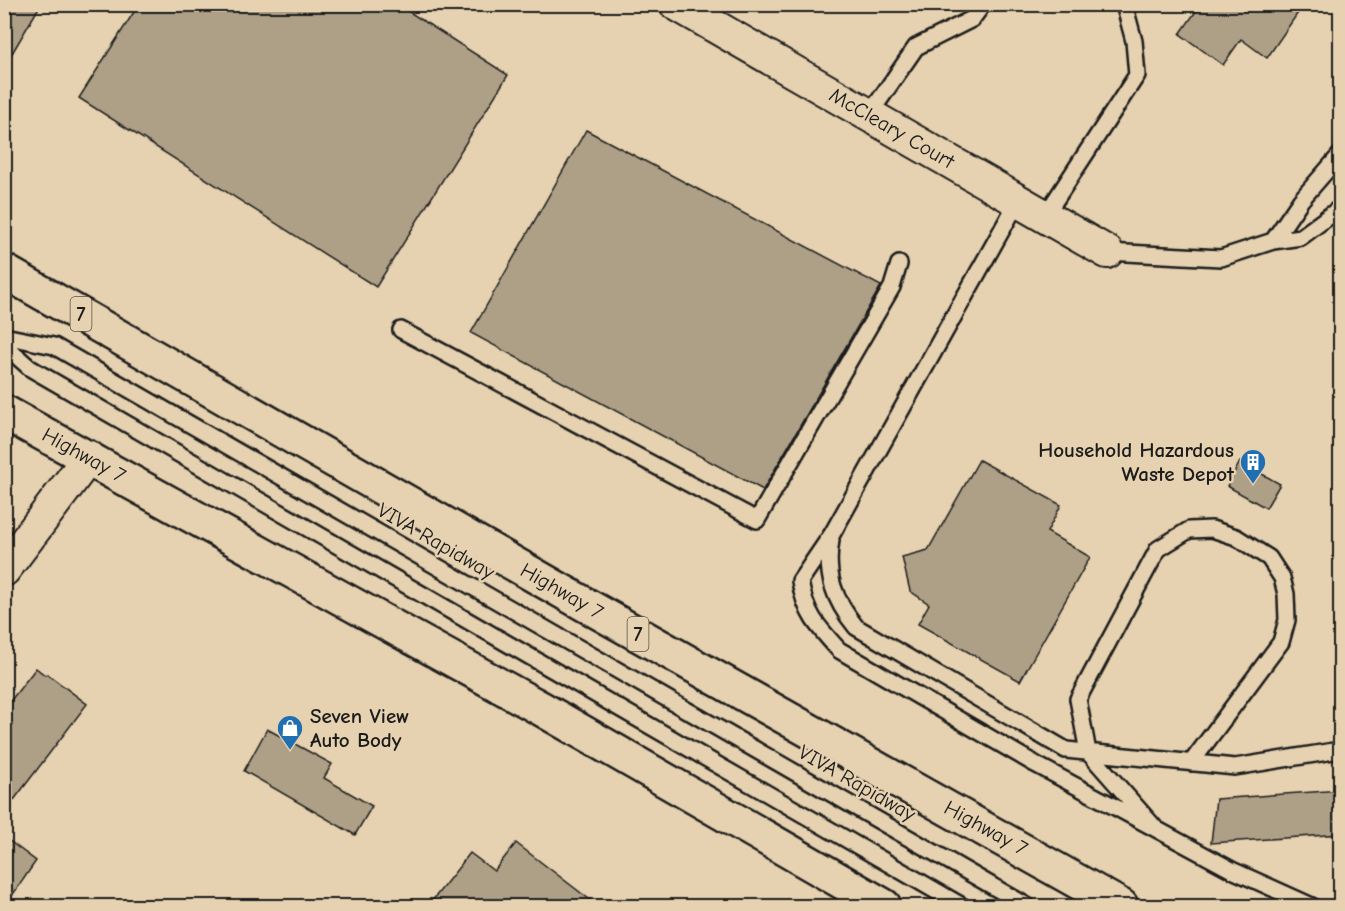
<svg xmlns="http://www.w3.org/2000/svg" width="1345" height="911" font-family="'Comic Neue',sans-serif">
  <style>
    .building { fill: #aea087; stroke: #1c1c1c; stroke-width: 1.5 }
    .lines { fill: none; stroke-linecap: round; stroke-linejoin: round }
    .service-casing { stroke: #1c1c1c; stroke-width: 20 }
    .minor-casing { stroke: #1c1c1c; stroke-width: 36 }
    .primary-casing { stroke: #1c1c1c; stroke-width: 38 }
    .service { stroke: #e6d2b0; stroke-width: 15 }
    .minor { stroke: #e6d2b0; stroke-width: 32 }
    .primary { stroke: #e6d2b0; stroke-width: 33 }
    .labels { text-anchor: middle; stroke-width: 5; stroke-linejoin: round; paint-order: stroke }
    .shield { fill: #e6d2b0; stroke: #595348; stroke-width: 1.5 }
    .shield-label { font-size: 20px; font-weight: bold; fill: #1c1c1c }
    .street-label { font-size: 21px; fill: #1c1c1c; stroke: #e6d2b0 }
    .poi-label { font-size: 21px; font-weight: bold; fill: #1c1c1c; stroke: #e6d2b0; text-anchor: end }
  </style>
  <rect width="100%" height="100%" fill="#e6d2b0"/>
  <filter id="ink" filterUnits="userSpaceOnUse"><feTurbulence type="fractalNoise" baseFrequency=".0167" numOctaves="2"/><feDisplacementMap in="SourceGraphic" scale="12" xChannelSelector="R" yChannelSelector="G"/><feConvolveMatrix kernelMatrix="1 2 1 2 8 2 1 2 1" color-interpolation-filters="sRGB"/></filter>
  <g filter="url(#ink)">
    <!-- building -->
    <path class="building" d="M 4,4 L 41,4 L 4,67 Z
      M 139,4 L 397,4 L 508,75 L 376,287 L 79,98 Z
      M 1201,4 L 1304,4 L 1267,58 L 1241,39 L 1223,65 L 1180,34 Z
      M 586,130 L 881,286 L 763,490 L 471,333 Z
      M 979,460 L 1061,505 L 1047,532 L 1090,557 L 1020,681 L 918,624 L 929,604 L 910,591 L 902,557 L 928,550 Z
      M 1240,462 L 1280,484 L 1266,508 L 1227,486 Z
      M 36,668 L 45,675 L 47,674 L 87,704 L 4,813 L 4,709 Z
      M 267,729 L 332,764 L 324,778 L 372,806 L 355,835 L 244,771 Z
      M 1341,790 L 1341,834 L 1211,843 L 1216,799 Z
      M 4,837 L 36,861 L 5,906 L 4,906 Z
      M 516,843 L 598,906 L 428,906 L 470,853 L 494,871 Z"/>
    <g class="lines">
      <!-- service casing -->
      <g class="service-casing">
        <path id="service" d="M 869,115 L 916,47 L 972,19 L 983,4
          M 1018,201 L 832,534 L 800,581 C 805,613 817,626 839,650 L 1035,764 L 1156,829
          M 1045,216 L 1137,75 L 1134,41 L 1124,4
          M 1273,241 L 1301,200 L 1340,155
          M 1107,252 L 1221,258 L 1273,241 L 1301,237 L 1340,208
          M 401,330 L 757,520 L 892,287 L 899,264
          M 4,336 L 54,346 L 1027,906
          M 4,345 L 30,368 L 962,906
          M 831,540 C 825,575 834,600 856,627 L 1066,750 L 1235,767 L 1340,750
          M 1191,763 L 1281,642 L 1287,620 L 1286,594 L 1282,578 L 1269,558 L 1236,537 L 1212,529 L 1189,530 L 1158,549 L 1078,699 L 1088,752 L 1156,829 L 1232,870 L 1312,906"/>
      </g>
      <!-- minor casing -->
      <g class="minor-casing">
        <path id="minor" d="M 676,4 L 1107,252
          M 4,570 L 89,457"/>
      </g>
      <!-- primary casing -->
      <g class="primary-casing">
        <path id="primary" d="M 4,271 L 586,605 L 1121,906
          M 4,412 L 542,709 L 884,906"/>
      </g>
      <!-- service -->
      <use href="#service" class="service"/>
      <!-- minor -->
      <use href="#minor" class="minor"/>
      <!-- primary -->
      <use href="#primary" class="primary"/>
    </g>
  </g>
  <!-- icons -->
  <defs>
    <g id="building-pin" transform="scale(1.35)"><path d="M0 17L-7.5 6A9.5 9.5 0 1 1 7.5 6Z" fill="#1f6fb2" stroke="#e6d2b0"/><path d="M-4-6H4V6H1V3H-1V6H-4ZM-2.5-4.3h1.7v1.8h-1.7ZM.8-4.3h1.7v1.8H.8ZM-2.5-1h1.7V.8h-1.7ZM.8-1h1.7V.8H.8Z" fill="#fff"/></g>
    <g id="shop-pin" transform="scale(1.35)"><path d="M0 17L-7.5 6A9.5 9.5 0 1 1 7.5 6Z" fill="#1f6fb2" stroke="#e6d2b0"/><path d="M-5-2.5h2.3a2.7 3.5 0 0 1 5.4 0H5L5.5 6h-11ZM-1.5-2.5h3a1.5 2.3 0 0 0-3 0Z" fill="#fff"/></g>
  </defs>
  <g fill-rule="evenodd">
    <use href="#building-pin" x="1253" y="462"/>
    <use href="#shop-pin" x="290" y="728"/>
  </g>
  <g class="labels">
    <!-- shield labels -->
    <g class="shield">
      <rect x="70.5" y="297" width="21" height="34" rx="4.5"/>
      <rect x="627.5" y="617" width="21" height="34" rx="4.5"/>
    </g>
    <g class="shield-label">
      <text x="81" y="321">7</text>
      <text x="638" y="641">7</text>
    </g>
    <!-- street labels -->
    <g class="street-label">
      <text transform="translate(892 128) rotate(30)" y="7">McCleary Court</text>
      <text transform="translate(84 455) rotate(29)" y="7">Highway 7</text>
      <text transform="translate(436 541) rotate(30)" y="7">VIVA Rapidway</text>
      <text transform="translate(562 591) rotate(30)" y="7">Highway 7</text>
      <text transform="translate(857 783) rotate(30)" y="7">VIVA Rapidway</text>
      <text transform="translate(986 828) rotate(29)" y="7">Highway 7</text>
    </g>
    <!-- poi labels -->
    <g class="poi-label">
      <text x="1234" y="457">Household Hazardous<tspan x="1234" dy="24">Waste Depot</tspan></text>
      <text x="310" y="723" text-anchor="start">Seven View<tspan x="310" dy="24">Auto Body</tspan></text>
    </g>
  </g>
  <!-- margin -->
  <rect width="1345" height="911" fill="none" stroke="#e6d2b0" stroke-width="24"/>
  <rect x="12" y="12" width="1321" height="887" fill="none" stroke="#1c1c1c" stroke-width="2" filter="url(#ink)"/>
</svg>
